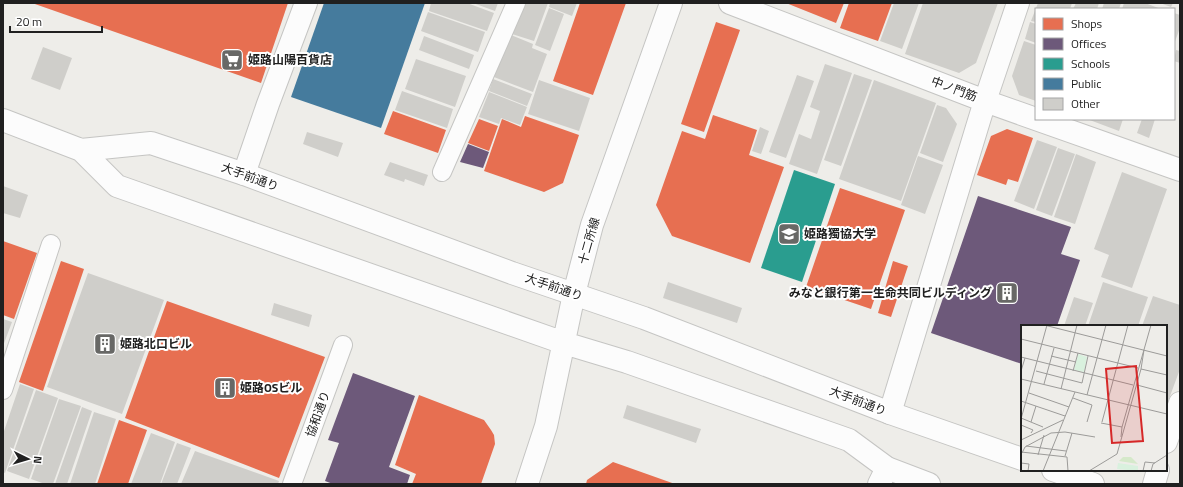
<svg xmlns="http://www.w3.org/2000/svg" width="1183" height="487" font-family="'Titillium Web','Noto Sans JP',sans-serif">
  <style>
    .shops { fill: #e76f51 }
    .offices { fill: #6d597a }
    .schools { fill: #2a9d8f }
    .public { fill: #457b9d }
    .building { fill: #cfceca }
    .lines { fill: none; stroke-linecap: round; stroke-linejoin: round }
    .pedestrian-casing { stroke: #c5c5c3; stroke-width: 20 }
    .minor-casing { stroke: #c5c5c3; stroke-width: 24 }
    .tertiary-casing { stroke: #c5c5c3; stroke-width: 24 }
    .pedestrian { stroke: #fcfcfc; stroke-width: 18 }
    .minor { stroke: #fcfcfc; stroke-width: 22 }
    .tertiary { stroke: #fcfcfc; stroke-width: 22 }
    .labels { text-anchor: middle; stroke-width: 4; stroke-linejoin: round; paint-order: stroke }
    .poi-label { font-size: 12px; font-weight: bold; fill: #202020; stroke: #fff; text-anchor: start }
    .street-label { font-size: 12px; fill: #202020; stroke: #fff }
    .inset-road { fill: none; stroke: #9c9b99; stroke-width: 1 }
    .view { fill: #d62828; fill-opacity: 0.15; stroke: #d62828; stroke-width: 2 }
    .inset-edge { fill: none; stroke: #202020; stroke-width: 2 }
  </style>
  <rect width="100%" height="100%" fill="#eeede9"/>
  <!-- shops -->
  <path class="shops" d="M 32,3 L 288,3 L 261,83 Z
    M 580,3 L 626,3 L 593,95 L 553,81 Z
    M 786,3 L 844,3 L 836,23 Z
    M 849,3 L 892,3 L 878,41 L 840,28 Z
    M 716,22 L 740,30 L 704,132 L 681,124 Z
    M 393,111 L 446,130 L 438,153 L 384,134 Z
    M 713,115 L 757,130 L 749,155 L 784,167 L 750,263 L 672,236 L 656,205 L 682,131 L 705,139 Z
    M 525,116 L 579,135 L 563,183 L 544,192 L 484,171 L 502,119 L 521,127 Z
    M 479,119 L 498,126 L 489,151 L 468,143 Z
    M 1007,129 L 1033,138 L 1018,182 L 1008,179 L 1006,185 L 977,175 L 991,136 Z
    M 840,188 L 905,210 L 871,309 L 806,287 Z
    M 3,241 L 37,253 L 14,319 L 3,315 Z
    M 61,261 L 84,269 L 43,391 L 19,382 Z
    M 893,261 L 908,266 L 891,317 L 878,313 Z
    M 167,301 L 325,357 L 279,478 L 125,418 Z
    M 419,395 L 484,420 L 491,430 L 494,435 L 495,444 L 481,484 L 412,484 L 416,474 L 395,465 Z
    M 119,420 L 147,430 L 128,484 L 97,484 Z
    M 613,462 L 675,484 L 586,484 L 587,480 Z"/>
  <!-- offices -->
  <path class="offices" d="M 468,144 L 489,152 L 483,168 L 460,162 Z
    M 978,196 L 1071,227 L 1061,254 L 1080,260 L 1057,326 L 1022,326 L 1022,364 L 931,333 Z
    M 353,373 L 415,396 L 389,467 L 410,475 L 407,484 L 333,484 L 325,481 L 339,443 L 328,440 Z"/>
  <!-- schools -->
  <path class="schools" d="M 794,170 L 835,184 L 802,282 L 761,268 Z"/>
  <!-- public -->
  <path class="public" d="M 324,3 L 425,3 L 381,128 L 291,97 Z"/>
  <!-- building -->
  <path class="building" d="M 431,3 L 467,3 L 494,13 L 487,31 L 429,11 Z
    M 473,3 L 498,3 L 495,11 Z
    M 523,3 L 548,3 L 534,41 L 512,34 Z
    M 550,3 L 577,3 L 572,16 L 549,7 Z
    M 894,3 L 919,3 L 902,49 L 880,41 Z
    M 923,3 L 998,3 L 976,63 L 959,73 L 905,54 Z
    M 1038,3 L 1072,3 L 1070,9 L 1036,9 L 1036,22 L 1031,21 Z
    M 1076,3 L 1099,3 L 1097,9 L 1073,9 Z
    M 1104,3 L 1121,3 L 1119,9 L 1102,9 Z
    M 1124,3 L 1145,3 L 1161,9 L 1122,9 Z
    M 1160,3 L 1173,3 L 1171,7 Z
    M 549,8 L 564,14 L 550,51 L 535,45 Z
    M 428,12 L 485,32 L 478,52 L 421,31 Z
    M 1174,13 L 1180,15 L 1180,28 L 1174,44 Z
    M 1030,22 L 1036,24 L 1036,43 L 1025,39 Z
    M 511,35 L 533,44 L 532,48 L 547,54 L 533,92 L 494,77 Z
    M 424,36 L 474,55 L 469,69 L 419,50 Z
    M 1024,41 L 1036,45 L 1036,101 L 1019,95 L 1012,76 Z
    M 43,47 L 72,58 L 60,90 L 31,79 Z
    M 1176,50 L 1180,51 L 1180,63 L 1174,61 Z
    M 416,59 L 466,76 L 455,107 L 405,89 Z
    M 825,64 L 852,73 L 817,174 L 789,164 L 799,134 L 811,139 L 820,111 L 810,107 Z
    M 854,74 L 872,80 L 841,166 L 824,160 Z
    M 797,75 L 814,81 L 786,158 L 769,152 Z
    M 493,79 L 532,94 L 527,106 L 489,91 Z
    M 539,80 L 590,98 L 579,131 L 528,114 Z
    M 874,80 L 936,103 L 901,201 L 839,179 Z
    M 402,91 L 453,109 L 447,128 L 395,110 Z
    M 489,92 L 527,107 L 520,125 L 501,118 L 499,124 L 479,117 Z
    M 937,105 L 946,108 L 957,124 L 943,162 L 920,153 Z
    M 1087,119 L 1123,119 L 1119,131 Z
    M 1142,119 L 1155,119 L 1149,138 L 1137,133 Z
    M 760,127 L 769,131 L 761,154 L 752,151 Z
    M 307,132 L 343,143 L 338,157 L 303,144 Z
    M 1037,140 L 1057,147 L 1034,209 L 1014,201 Z
    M 1058,148 L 1075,154 L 1052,216 L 1036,210 Z
    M 1076,154 L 1096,162 L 1075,224 L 1054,217 Z
    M 918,156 L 943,165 L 925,214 L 901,205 Z
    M 390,162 L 428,175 L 424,186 L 405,179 L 404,182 L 384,175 Z
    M 1122,172 L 1167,189 L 1132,288 L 1101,277 L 1109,255 L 1094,249 Z
    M 3,186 L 28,195 L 20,218 L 3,213 Z
    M 88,273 L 164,300 L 122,414 L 47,387 Z
    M 668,282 L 742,308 L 737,323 L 663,298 Z
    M 1103,282 L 1148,297 L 1138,326 L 1088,326 Z
    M 1153,296 L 1180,305 L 1180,369 L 1166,407 L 1166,326 L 1142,326 Z
    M 1074,297 L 1093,303 L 1085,326 L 1064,326 Z
    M 274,303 L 312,315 L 309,327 L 271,315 Z
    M 3,319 L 12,322 L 3,346 Z
    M 20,384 L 34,389 L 5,473 L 3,472 L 3,434 Z
    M 36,390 L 58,398 L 29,479 L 7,471 Z
    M 59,399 L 81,406 L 53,484 L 45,484 L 31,479 Z
    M 627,405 L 701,429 L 696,443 L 623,418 Z
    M 82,407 L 92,411 L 67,484 L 55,484 Z
    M 94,412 L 116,419 L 95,484 L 70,484 Z
    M 151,433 L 175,442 L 160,484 L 131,484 Z
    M 177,443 L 191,448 L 177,484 L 161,484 Z
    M 195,451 L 279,481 L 278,484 L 181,484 Z"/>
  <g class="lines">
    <!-- pedestrian casing -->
    <g class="pedestrian-casing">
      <path id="pedestrian" d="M 442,172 L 516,3
        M 3,390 L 51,244
        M 292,484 L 343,345"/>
    </g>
    <!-- minor casing -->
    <g class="minor-casing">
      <path id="minor" d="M 730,3 L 985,101 L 1180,170
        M 244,174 L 268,104 L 306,3
        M 890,413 L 985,101 L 1018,3
        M 1166,442 L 1180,403
        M 879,484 L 887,468
        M 1154,484 L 1158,470"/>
    </g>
    <!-- tertiary casing -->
    <g class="tertiary-casing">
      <path id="tertiary" d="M 3,120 L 81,150 L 117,186 L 564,343 L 627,362 L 849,440 L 887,468 L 929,484
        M 81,150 L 151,143 L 244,174 L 512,273 L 644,318 L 890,413 L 1022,459
        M 1053,470 L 1093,484
        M 527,484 L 546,426 L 574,294 L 592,225 L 671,3"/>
    </g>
    <!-- pedestrian -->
    <use href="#pedestrian" class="pedestrian"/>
    <!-- minor -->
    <use href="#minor" class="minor"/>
    <!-- tertiary -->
    <use href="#tertiary" class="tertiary"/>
  </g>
  <!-- icons -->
  <defs>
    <g id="supermarket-square" transform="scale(1.15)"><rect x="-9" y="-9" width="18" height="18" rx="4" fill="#686866" stroke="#fff"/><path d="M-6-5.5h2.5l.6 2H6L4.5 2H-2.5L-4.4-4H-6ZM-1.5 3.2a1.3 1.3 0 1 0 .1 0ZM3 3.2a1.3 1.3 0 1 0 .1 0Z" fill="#fff"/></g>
    <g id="university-square" transform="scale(1.15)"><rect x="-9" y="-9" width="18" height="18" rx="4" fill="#686866" stroke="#fff"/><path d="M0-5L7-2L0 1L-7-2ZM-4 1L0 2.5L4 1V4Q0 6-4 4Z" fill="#fff"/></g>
    <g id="building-square" transform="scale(1.15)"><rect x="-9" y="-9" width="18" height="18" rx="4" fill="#686866" stroke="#fff"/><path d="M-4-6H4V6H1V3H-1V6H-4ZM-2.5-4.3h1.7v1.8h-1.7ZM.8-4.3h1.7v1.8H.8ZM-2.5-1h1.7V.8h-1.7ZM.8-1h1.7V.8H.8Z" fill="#fff"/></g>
  </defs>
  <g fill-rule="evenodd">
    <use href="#supermarket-square" x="232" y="60"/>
    <use href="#university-square" x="789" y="234"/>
    <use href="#building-square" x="1007" y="293"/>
    <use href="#building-square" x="105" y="344"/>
    <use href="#building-square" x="225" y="388"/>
  </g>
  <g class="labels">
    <!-- poi labels -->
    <g class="poi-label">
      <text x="248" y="64">姫路山陽百貨店</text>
      <text x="804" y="238">姫路獨協大学</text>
      <text x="992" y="297" text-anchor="end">みなと銀行第一生命共同ビルディング</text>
      <text x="120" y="348">姫路北口ビル</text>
      <text x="240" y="392">姫路OSビル</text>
    </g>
    <!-- street labels -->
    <g class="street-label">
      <text transform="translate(954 89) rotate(21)" y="4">中ノ門筋</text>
      <text transform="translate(250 177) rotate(20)" y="4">大手前通り</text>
      <text transform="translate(589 241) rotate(-74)" y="4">十二所線</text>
      <text transform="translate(554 287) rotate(19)" y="4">大手前通り</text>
      <text transform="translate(858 401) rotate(21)" y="4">大手前通り</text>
      <text transform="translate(318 414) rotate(-70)" y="4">協和通り</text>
    </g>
  </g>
  <!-- overview -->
  <g transform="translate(1021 325)">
    <rect width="146" height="146" fill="#eeede9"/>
    <path d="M 102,132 L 110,132 L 117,139 L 98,136 Z" fill="#d5e9ca"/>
    <path d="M 57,29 L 66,32 L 63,47 L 53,45 ZM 97,138 L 117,141 L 117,146 L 96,144 Z" fill="#d9f1de"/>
    <path class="inset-road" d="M 23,0 L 146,31M 0,14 L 117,43M 30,31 L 55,37M 0,32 L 112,60M 120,44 L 146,50M 0,46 L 4,33M 15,46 L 61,58 L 67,31M 52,46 L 57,28M 0,54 L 146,89M 23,59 L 33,23M 116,60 L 146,68M 40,64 L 56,0M 8,68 L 48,82M 66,70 L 85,0M 52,73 L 71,80 L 66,97M 0,76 L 44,91M 0,93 L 22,102M 0,94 L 26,0M 10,97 L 15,81M 81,97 L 107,0M 80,98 L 101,102M 0,100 L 12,105 L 10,108M 100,112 L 101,102 L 130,0M 0,115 L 42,95M 5,121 L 45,126M 0,127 L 46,132 L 47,146M 1,128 L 4,122 L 30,108 L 44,107 L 74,112M 17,130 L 23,110M 44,131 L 51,108M 0,138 L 8,139 L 7,146M 22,146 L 54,67M 68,146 L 96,129 L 120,44 L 123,25M 122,146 L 124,137 L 134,138M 130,146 L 132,139 L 146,130"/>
    <path class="view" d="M 115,41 L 122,116 L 91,118 L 85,44 Z"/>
    <rect width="146" height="146" class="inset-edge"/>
  </g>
  <!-- border -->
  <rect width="1183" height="487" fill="none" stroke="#202020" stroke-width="8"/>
  <!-- legend -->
  <rect x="1035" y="8" width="140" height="112" fill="#ffffff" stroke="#a6a6a6"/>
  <rect x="1043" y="18" width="20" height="12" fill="#e76f51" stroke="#a6a6a6"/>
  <text x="1071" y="28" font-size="12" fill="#202020">Shops</text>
  <rect x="1043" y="38" width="20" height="12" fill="#6d597a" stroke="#a6a6a6"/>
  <text x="1071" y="48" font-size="12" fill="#202020">Offices</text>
  <rect x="1043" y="58" width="20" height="12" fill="#2a9d8f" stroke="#a6a6a6"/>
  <text x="1071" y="68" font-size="12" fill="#202020">Schools</text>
  <rect x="1043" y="78" width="20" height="12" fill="#457b9d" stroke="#a6a6a6"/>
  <text x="1071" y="88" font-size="12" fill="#202020">Public</text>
  <rect x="1043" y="98" width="20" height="12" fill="#cfceca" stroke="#a6a6a6"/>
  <text x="1071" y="108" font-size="12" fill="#202020">Other</text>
  <!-- north arrow -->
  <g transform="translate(28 459) rotate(95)" stroke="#ffffff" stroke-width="3" paint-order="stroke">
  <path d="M0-3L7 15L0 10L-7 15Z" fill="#202020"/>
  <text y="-6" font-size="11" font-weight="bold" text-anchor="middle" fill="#202020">N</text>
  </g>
  <!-- scale -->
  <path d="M10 26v6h92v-6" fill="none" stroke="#202020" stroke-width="2"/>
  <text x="16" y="26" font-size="12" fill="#202020" stroke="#ffffff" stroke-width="3" paint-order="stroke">20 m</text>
</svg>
